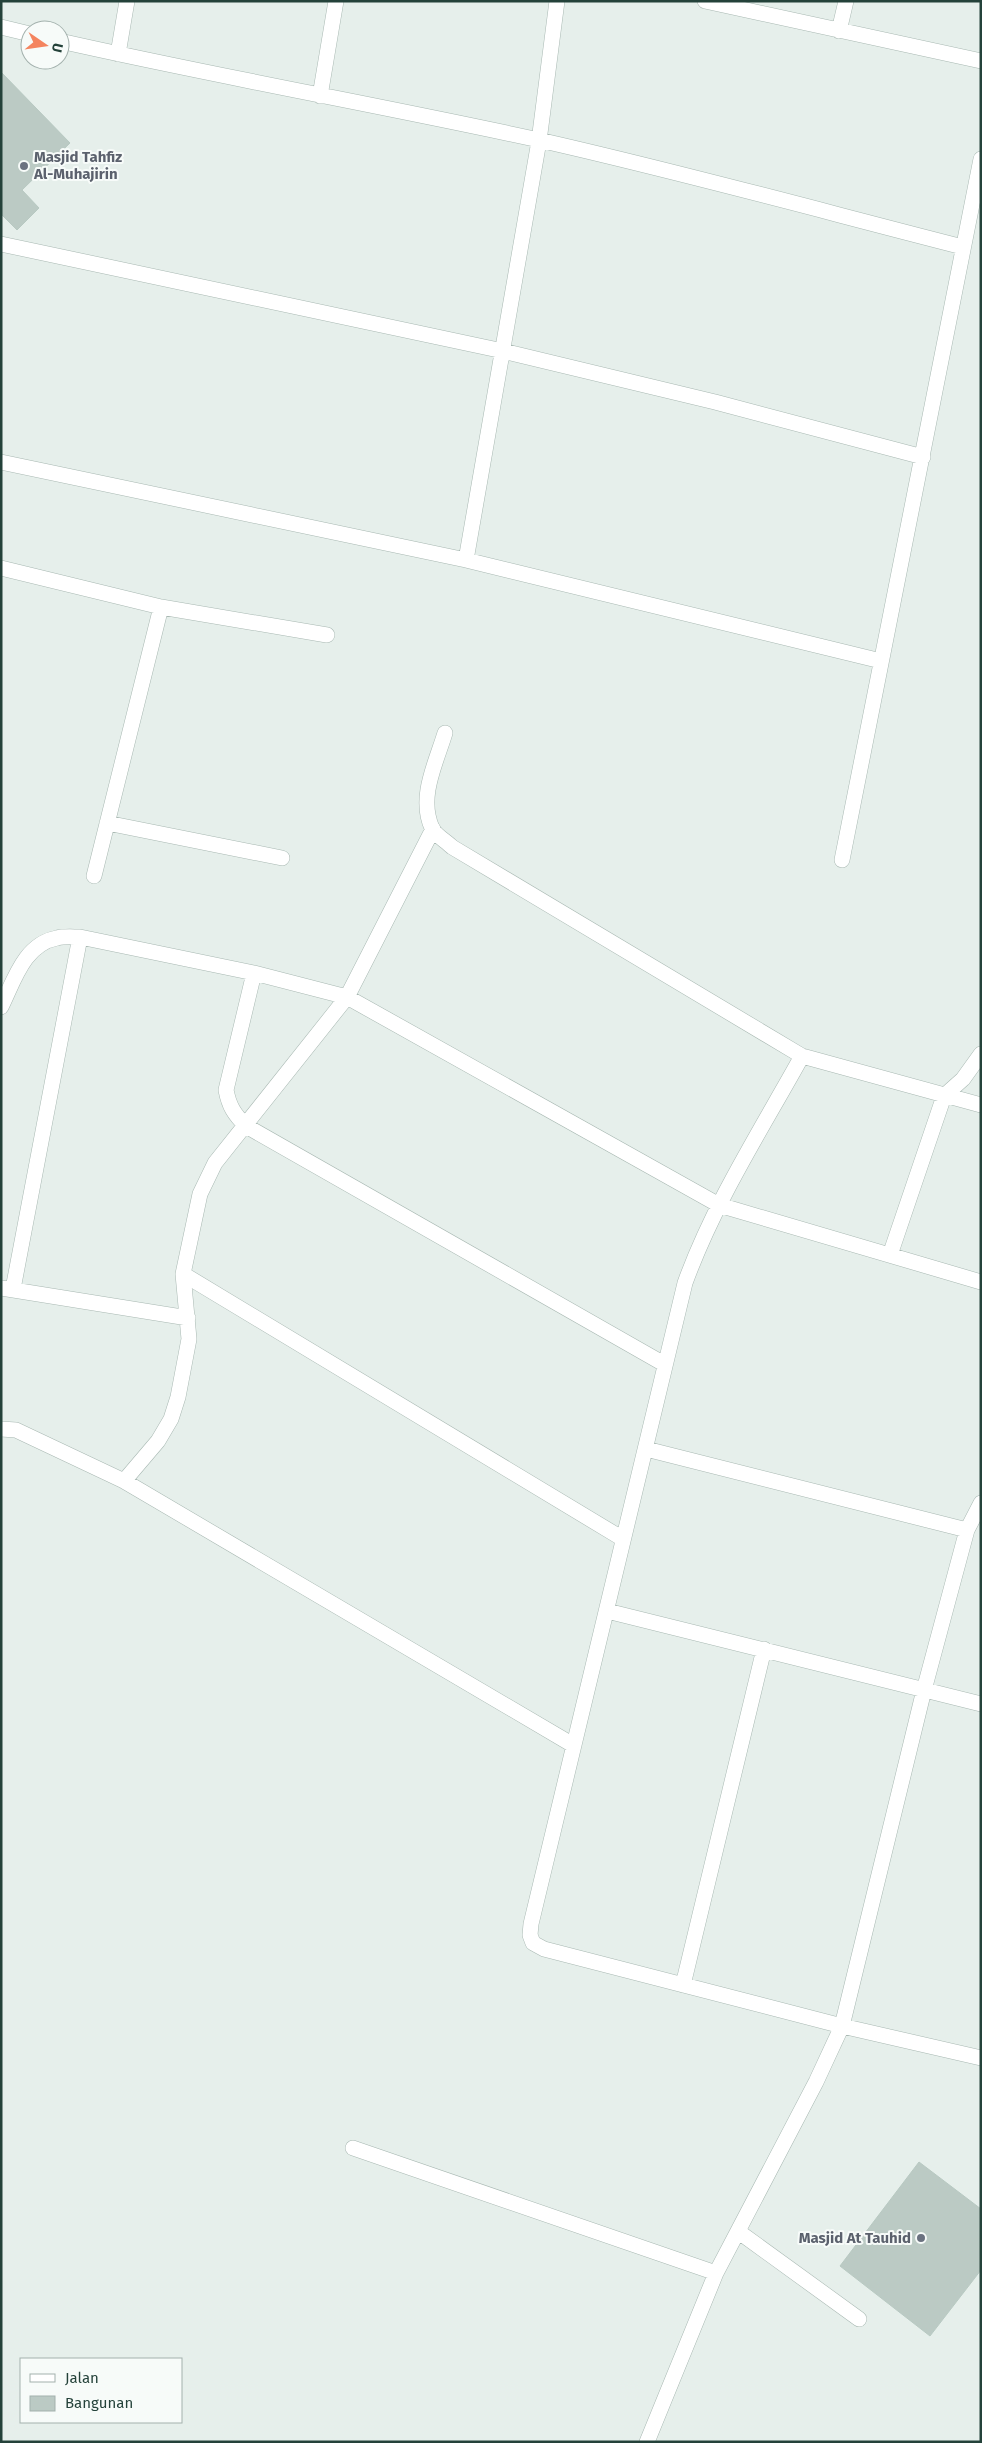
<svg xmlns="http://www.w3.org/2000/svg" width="982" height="2443" font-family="'Fira Sans',sans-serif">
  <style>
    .building { fill: #bbcac4; stroke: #b8c9c2 }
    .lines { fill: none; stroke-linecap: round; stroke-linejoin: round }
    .minor-casing { stroke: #a8b8b2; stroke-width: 16 }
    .minor { stroke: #fff; stroke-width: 15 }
    .worship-dot { fill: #6b7280; stroke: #f7fbf9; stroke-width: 2 }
    .labels { text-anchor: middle; stroke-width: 4; stroke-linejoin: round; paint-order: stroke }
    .worship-label { font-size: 15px; font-weight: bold; fill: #5b616d; stroke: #f7fbf9; text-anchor: start }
  </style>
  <rect width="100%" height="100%" fill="#e6efeb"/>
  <!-- building -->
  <path class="building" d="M 1,72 L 70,143 L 22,190 L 39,208 L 17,230 L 1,214 Z
    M 919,2162 L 981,2209 L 981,2270 L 930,2336 L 840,2266 Z"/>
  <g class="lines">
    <!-- minor casing -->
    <g class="minor-casing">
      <path id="minor" d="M 705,1 L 981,61
        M 1,27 L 30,34
        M 839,31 L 846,1
        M 60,41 C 219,77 379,105 539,140 C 681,172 822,211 963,247
        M 118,54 L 127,1
        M 320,96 L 336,1
        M 1,244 L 503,351 L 715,402 L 923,457
        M 1,462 L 466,560 L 539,141 L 557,1
        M 466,560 L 881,661
        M 1,568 L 161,607 L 327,635
        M 445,733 C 436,763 418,797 432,828 C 435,835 446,841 452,847 L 802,1056 L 981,1105
        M 107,823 L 282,858
        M 842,860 L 981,159
        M 94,876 L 161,607
        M 254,973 L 226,1090 C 229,1106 234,1114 246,1126 L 664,1364
        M 1,1007 C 14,981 24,944 57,938 C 64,936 73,937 80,937 L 254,973 L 347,997 L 719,1205 L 981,1282
        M 802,1056 C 761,1130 714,1203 685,1283 L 531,1924 L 530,1935 L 533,1943 L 544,1949 L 842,2026 L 981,2058
        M 890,1255 L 944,1096 L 963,1079 L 981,1054
        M 183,1274 L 623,1539
        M 1,1288 L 188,1318
        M 13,1289 L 80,937
        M 1,1429 L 16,1430 L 124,1481 L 573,1745
        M 646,1449 L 967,1530
        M 124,1481 L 158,1441 L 171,1419 L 178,1397 L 189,1339 L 183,1274 L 200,1194 L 215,1163 L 347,997 L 433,829
        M 607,1611 L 981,1704
        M 683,1985 L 764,1649
        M 353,2148 L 716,2273
        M 739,2232 L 859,2319
        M 647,2442 L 716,2273 L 816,2082 L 842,2026 L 924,1690 L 967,1530 L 981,1503"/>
    </g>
    <!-- minor -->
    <use href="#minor" class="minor"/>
  </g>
  <!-- markers -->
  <g class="worship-dot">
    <circle cx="24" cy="166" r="5"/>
    <circle cx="921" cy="2238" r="5"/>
  </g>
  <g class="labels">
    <!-- worship labels -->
    <g class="worship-label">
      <text x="34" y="162">Masjid Tahfiz<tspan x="34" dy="17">Al-Muhajirin</tspan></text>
      <text x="911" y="2243" text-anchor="end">Masjid At Tauhid</text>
    </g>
  </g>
  <!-- border -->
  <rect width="982" height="2443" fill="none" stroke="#24423a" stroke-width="5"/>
  <!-- legend -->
  <rect x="20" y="2358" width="162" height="65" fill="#f7fbf9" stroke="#a3b1ad"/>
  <rect x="30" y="2374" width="25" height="8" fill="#ffffff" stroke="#a3b1ad"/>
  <text x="65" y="2383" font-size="15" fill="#24423a">Jalan</text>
  <rect x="30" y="2396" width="25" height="15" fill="#bbcac4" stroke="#a3b1ad"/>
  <text x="65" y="2408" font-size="15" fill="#24423a">Bangunan</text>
  <!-- north arrow -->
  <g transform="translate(45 45) rotate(103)"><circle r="24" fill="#f7fbf9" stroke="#a3b1ad"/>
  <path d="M0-4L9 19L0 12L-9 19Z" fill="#f4845f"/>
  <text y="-8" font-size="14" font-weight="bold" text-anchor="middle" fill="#24423a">U</text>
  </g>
</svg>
